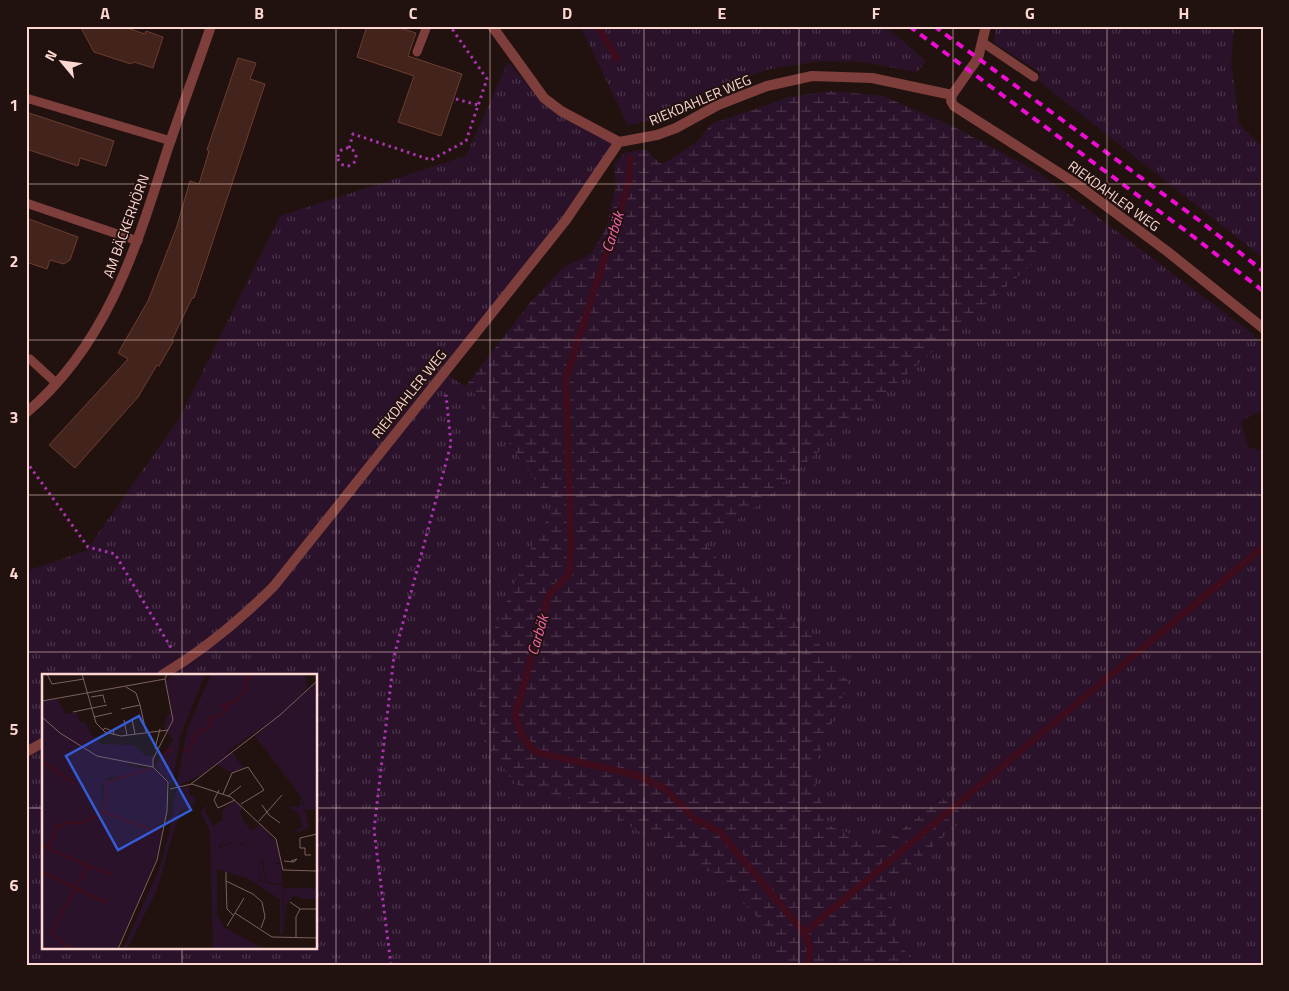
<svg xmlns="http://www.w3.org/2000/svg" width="1289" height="991" font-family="'Titillium Web',sans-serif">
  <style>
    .grass { fill: url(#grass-tufts); fill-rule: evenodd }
    .wetland { fill: url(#wetland-marsh) }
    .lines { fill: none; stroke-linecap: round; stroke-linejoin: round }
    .stream { stroke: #3d0c1d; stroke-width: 7 }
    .building { fill: #42241c; stroke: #6c3c2f }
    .path { stroke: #a934ae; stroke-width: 3; stroke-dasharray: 2.5 4; stroke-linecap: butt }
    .lane { stroke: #7e3f3c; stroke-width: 9 }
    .street { stroke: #7e3f3c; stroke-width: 10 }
    .rail { stroke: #ef0cd4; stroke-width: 4; stroke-dasharray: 8 6; stroke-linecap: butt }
    .grid { fill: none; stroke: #fdd7d1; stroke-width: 1; stroke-opacity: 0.55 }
    .labels { text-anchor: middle; stroke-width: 4; stroke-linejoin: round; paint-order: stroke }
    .street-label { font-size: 14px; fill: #fdd7d1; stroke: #22120f }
    .water-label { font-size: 15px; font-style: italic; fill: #f865b1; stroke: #22120f }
    .inset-river { fill: none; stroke: #3d0c1d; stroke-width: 2.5 }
    .inset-road { fill: none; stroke: #7a615d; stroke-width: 1 }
    .view { fill: #335cd7; fill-opacity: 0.15; stroke: #335cd7; stroke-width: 2.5 }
    .inset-edge { fill: none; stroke: #fdd7d1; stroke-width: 2.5 }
    .neatline { fill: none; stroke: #fdd7d1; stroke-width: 2 }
    .grid-label { font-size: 16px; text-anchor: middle; font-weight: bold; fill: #fdd7d1 }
  </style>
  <defs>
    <pattern id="grass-tufts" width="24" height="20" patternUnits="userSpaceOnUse" patternTransform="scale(1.25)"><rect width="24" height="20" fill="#2b122b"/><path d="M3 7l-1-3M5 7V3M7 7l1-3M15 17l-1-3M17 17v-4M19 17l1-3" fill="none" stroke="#4b3449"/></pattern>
    <pattern id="wetland-marsh" width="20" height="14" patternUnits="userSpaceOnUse" patternTransform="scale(1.25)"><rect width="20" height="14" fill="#2b122b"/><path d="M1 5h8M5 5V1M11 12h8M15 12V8" fill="none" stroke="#4b3449"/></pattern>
  </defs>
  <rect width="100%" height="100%" fill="#22120f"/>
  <!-- grass -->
  <path class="grass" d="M 580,26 L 885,26 L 926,61 L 917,72 L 862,62 L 819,61 L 769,69 L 702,95 L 667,117 L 628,125 Z
    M 996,26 L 1234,26 L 1231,63 L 1239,124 L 1263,148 L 1263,258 L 1039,81 L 1041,73 L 994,43 Z
    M 508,62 L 546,106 L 619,142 L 444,372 L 475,394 L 555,508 L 528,554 L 476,670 L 515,784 L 591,805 L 708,868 L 746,898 L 777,937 L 773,965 L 26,965 L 26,571 L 86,551 L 181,416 L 280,216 L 466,156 ZM 44,675 L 316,675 L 316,947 L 44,947 Z
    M 954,127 L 1038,172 L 1253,334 L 1263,350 L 1263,410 L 1241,421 L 1248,447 L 1263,451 L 1263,965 L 871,965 L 866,907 L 965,817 L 941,798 L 820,892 L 636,591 Z"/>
  <!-- wetland -->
  <path class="wetland" d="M 830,91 L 883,96 L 954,127 L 1038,172 L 1071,202 L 1074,227 L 758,505 L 706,542 L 723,568 L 813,636 L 848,683 L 812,772 L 828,825 L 880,846 L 942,798 L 966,817 L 887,887 L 900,944 L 915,965 L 773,965 L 777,937 L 708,868 L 591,805 L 515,784 L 482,738 L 476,670 L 528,554 L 554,507 L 475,394 L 465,387 L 530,303 L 563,268 L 591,254 L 606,228 L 616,186 L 614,163 L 625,153 L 646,149 L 659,163 L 665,163 L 697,142 L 711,124 L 790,97 Z"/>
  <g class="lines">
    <!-- stream -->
    <path class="stream" d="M 598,26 L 617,59
      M 630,158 L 629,182 L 566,378 L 571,549 L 569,574 L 549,595 L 515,716 L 523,737 L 535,752 L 636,775 L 664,788 L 695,819 L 720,832 L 804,933 L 810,948 L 808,965
      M 804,933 L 1263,547"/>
  </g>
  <!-- building -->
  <path class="building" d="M 80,26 L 121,26 L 145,34 L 146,31 L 163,37 L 153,68 L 134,62 L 131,64 L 94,52 Z
    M 367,26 L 394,26 L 416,33 L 408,56 L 462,74 L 441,136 L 398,122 L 414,76 L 357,57 Z
    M 238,58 L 256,63 L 250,79 L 265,84 L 194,298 L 192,298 L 172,340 L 173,342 L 159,366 L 157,365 L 138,397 L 75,468 L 49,445 L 128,359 L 118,353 L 148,301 L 177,226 L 190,181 L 199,184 L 209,151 L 207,150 Z
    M 26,112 L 114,141 L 106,166 L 80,158 L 78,166 L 26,149 Z
    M 26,218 L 78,237 L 70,260 L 64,264 L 50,260 L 47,269 L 26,262 Z"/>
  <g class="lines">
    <!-- path -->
    <path class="path" d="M 456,99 L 478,105
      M338 157a9 9 0 1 1 18 0a9 9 0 1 1-18 0Z
      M 349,148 L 353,134 L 431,160 L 466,141 L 487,79 L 450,26
      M 26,461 L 88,547 L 115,554 L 173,651
      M 391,965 L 374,830 L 394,656 L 451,444 L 446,395"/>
    <!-- lane -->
    <path class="lane" d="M 982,42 L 1034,77
      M 417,52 L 427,26
      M 26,98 L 171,141
      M 26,203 L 138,241
      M 26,360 L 30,359 L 56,383"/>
    <!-- street -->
    <path class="street" d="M 492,26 L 544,98 L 561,111 L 619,142
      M 952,95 L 951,101 L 954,106 L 1078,185 L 1168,252 L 1263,328
      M 952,95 L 978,58 L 986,26
      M 26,413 C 108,344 137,245 168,148 C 182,107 197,67 211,26
      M 162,675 C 204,650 240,620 274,586 L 566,220 L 619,142 L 657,135 L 676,128 L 718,105 L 767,86 L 812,76 L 872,78 L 952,95
      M 26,752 L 44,742"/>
    <!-- rail -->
    <path class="rail" d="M 909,26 L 1190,234 L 1263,291
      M 934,26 L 1200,221 L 1263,271"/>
  </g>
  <!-- grid -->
  <path class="grid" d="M 182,26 L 182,675M 336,26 L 336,965M 490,26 L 490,965M 644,26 L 644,965M 799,26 L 799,965M 953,26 L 953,965M 1107,26 L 1107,965M 26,184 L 1263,184M 26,340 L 1263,340M 26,495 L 1263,495M 26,652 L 1263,652M 26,808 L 44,808M 316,808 L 1263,808M 182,947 L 182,965"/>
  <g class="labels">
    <!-- street labels -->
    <g class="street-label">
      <text transform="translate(700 100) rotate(-23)" y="5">RIEKDAHLER WEG</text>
      <text transform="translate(1114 196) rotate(36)" y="5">RIEKDAHLER WEG</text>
      <text transform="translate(126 226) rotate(-70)" y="5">AM BÄCKERHÖRN</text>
      <text transform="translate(409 394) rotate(-51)" y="5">RIEKDAHLER WEG</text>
    </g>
    <!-- water labels -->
    <g class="water-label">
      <text transform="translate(613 232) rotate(-72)" y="5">Carbäk</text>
      <text transform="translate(538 635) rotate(-74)" y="5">Carbäk</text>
    </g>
  </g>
  <!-- overview -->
  <g transform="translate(42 674)">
    <rect width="275" height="275" fill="#22120f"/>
    <path d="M 137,0 L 163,0 L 138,63 L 130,112 L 113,92 L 131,66 L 122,54 L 126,40 L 131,39 L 124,8 L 126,4 ZM 169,0 L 263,0 L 265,15 L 238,41 L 193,72 L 181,62 L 164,98 L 134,113 L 145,56 ZM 275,8 L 275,135 L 263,136 L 261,125 L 213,62 ZM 15,25 L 24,40 L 35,38 L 38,49 L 43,48 L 49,60 L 60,70 L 92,71 L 104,82 L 113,81 L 111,93 L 88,89 L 82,103 L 67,103 L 60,111 L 60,136 L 28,147 L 0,173 L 0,27 ZM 189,77 L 201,93 L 190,99 L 173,90 ZM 147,112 L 147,120 L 153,123 L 152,132 L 138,137 L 114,218 L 85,275 L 81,275 L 117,196 L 128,156 L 134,116 ZM 76,113 L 126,116 L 123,147 L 115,151 L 121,158 L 113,189 L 75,275 L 0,275 L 0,186 L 11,173 L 65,141 L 76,143 L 65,138 ZM 218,150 L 235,169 L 239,188 L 231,189 L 239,190 L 241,201 L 238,191 L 222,194 L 221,188 L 230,186 L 217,167 L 220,161 L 214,154 ZM 177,155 L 187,162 L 176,172 L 179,174 L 192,167 L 208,174 L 217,192 L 219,202 L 216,207 L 241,212 L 241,260 L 238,260 L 238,225 L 205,204 L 175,195 L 175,240 L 182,253 L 221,275 L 171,275 L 168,158 ZM 242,214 L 269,214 L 275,217 L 275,225 L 259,225 L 252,221 L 244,232 L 242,264 Z" fill="#2b122b"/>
    <path d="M 135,13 L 146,15 L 134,39 ZM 259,121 L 267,154 L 249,160 L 261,152 L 257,140 L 247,133 L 258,132 ZM 192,127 L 201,133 L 198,138 L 201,147 L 210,157 L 214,154 L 220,161 L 217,167 L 230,181 L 229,186 L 209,161 L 205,165 L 217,179 L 224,208 L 217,207 L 220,202 L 217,192 L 202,170 L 192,167 L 177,173 L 187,162 L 178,159 L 177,155 L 168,158 L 159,137 L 167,130 L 163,137 L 171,152 L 181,146 L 181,136 ZM 229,191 L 238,191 L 241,210 L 225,208 L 222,194 Z" fill="#2b122b"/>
    <path d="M 87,91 L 102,95 L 110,93 L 124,106 L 125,128 L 86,115 L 81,131 L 70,135 L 76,145 L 68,142 L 56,158 L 32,162 L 11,173 L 0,186 L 0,173 L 10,164 L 13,151 L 60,136 L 62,107 L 82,103 Z" fill="#2b122b"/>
    <path d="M 180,61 L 193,72 L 164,98 L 153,82 ZM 209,161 L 223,175 L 229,186 L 221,188 L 205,165 Z" fill="#2b122b"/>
    <path class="inset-river" d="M 141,76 L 147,76 L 155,59 L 167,53 L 168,44 L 180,41 L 185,35 L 181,31 L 191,29 L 204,16 L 204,7 L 210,0M 0,88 L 35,111M 117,89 L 124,78 L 131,75M 61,138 L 116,158M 5,170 L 10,176 L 46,192 L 9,258 L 28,275M 0,175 L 11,167 L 14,153 L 23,149 L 41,149 L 60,139 L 65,128 L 65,108 L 110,94M 46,192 L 69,200M 0,198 L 65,229"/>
    <path class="inset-road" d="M 5,0 L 10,10 L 42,5M 40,0 L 54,49 L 63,58 L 79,62 L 126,56M 84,13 L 94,19 L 98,31M 49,23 L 61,21 L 63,29M 0,27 L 123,5M 79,35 L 98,31 L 104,58M 31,38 L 65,31M 0,43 L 18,59 L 55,82 L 111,93 L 126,108 L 125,137 L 115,186 L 76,275M 52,43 L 70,39M 90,45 L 93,60M 82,46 L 85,61M 61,56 L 63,54 L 72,58 L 71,61M 115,76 L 113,74 L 118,55M 111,93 L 111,85 L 131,46 L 123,5 L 125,0M 149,110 L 238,41 L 275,7M 128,115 L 150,110 L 189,123 L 234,165 L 241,196 L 275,197M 177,116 L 172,126 L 176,134 L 193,126M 181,120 L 190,99 L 206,93 L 222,116 L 199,130M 186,122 L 199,112M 220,131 L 227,141 L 238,149M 217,147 L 240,121M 269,181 L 263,181 L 263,174 L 258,174 L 258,164 L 275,160M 242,187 L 252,188 L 255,185 L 249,187M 184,198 L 184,207 L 211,220 L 220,228 L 223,243 L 219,254M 184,207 L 185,235 L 192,242M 248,228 L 258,235 L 254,243 L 254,264M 258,235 L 275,235M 193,239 L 202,224M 185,252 L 193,239 L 230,263 L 275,264"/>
    <path class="view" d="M 97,42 L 149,136 L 76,176 L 24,82 Z"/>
    <rect width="275" height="275" class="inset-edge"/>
  </g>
  <!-- border -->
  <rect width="1289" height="991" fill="none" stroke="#22120f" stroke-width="55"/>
  <!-- north arrow -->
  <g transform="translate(62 62) rotate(299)" stroke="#22120f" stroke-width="4" paint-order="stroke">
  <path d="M0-4L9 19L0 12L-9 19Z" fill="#fdd7d1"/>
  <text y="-8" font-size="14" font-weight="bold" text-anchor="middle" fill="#fdd7d1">N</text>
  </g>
  <rect x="28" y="28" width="1234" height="936" class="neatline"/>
  <g class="grid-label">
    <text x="105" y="19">A</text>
    <text x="259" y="19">B</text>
    <text x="413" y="19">C</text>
    <text x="567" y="19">D</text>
    <text x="722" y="19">E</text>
    <text x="876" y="19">F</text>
    <text x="1030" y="19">G</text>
    <text x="1184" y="19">H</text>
    <text x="14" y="111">1</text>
    <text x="14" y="267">2</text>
    <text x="14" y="423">3</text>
    <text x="14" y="579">4</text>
    <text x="14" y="735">5</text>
    <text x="14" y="891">6</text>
  </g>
</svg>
